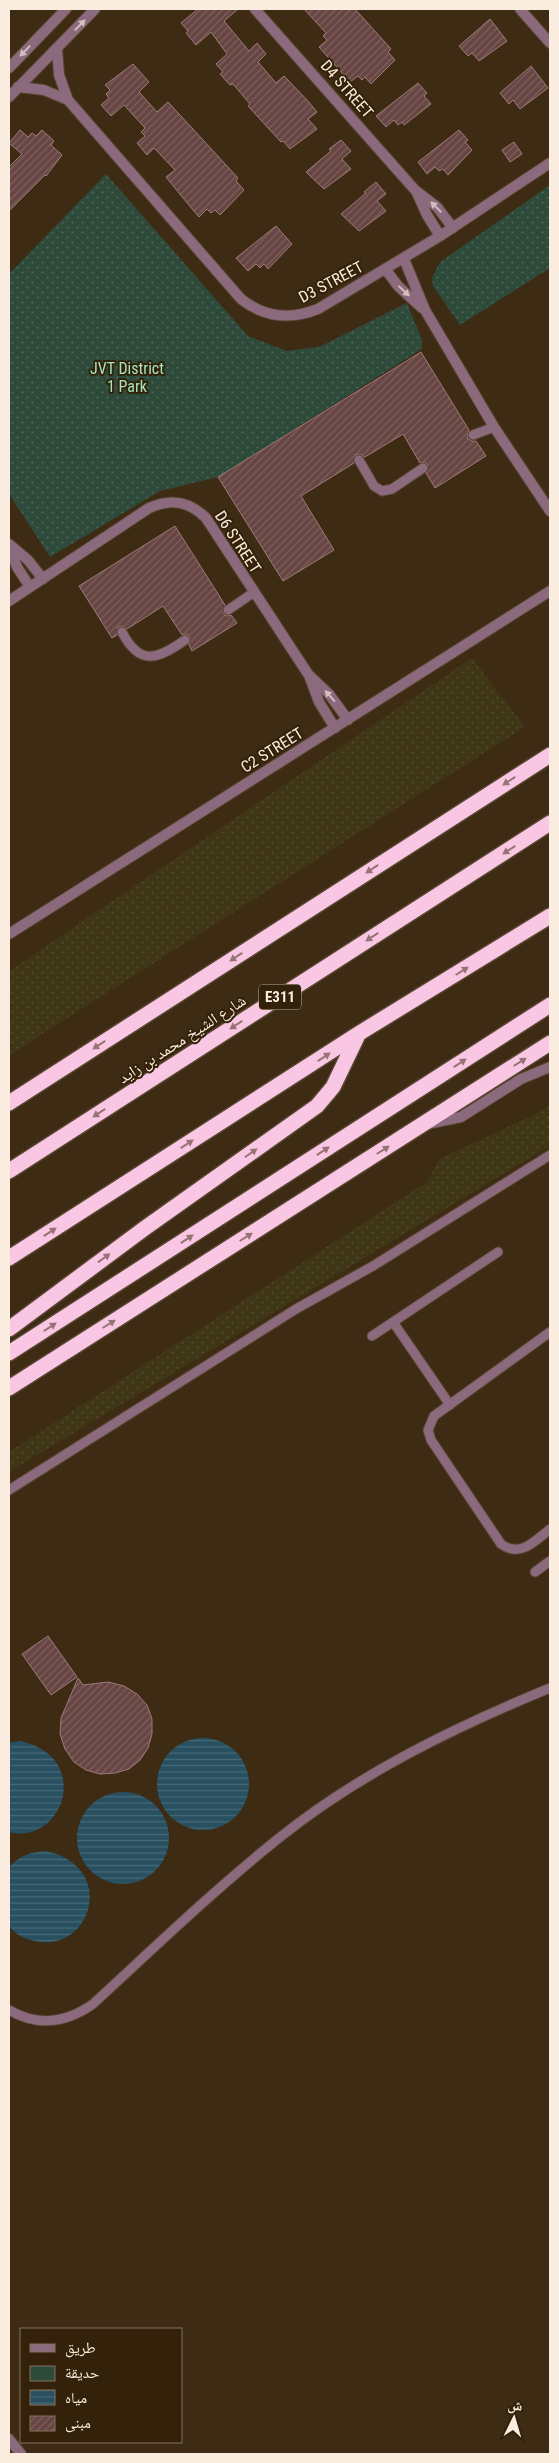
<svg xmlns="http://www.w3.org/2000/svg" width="559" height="2463" viewBox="0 0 559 2463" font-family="'Roboto Condensed','Noto Naskh Arabic',sans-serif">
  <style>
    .green { fill: url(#green-dots) }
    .sand { fill: url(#sand-dots) }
    .water { fill: url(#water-rules) }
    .building { fill: url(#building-hatch); stroke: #9f7b78 }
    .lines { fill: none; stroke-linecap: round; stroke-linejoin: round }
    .service-casing { stroke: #584630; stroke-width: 11 }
    .minor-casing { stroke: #584630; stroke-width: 12 }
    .tertiary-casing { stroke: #584630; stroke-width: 12 }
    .motorway-casing { stroke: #584630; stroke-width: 18 }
    .service { stroke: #8b6a7e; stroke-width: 9 }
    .minor { stroke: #8b6a7e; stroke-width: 10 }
    .tertiary { stroke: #8b6a7e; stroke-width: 10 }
    .motorway { stroke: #f9c7e4; stroke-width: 15 }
    .oneway { fill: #d3bfbd }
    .oneway2 { fill: #967476 }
    .labels { text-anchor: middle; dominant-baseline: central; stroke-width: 4; stroke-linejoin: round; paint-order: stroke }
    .shield { fill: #342109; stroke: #bfb09f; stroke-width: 1 }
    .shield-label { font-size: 15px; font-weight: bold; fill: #faeddf }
    .street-label { font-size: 16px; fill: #faeddf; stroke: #342109 }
    .park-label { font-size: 16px; fill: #a3e4bf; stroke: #342109 }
  </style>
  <defs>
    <pattern id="green-dots" width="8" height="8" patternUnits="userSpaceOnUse" patternTransform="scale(1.25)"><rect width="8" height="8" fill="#2d4a3a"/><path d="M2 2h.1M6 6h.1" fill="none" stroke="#4c6456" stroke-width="1.8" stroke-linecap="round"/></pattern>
    <pattern id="sand-dots" width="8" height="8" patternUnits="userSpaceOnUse" patternTransform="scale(1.25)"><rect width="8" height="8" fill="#3f3616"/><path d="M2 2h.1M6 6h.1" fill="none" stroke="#524a2c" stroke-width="1.8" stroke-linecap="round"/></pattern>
    <pattern id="water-rules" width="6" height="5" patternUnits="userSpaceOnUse" patternTransform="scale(1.25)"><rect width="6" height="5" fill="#285061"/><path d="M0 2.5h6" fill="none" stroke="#486a77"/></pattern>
    <pattern id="building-hatch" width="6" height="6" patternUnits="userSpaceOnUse" patternTransform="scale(1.25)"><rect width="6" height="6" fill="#664543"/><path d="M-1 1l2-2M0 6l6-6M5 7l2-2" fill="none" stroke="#7d605e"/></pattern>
  </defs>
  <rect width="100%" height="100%" fill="#3e2b14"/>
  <path class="green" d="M 106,174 L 248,336 L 286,351 L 319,347 L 407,303 L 422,340 L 422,349 L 218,477 L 160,491 L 50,557 L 9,494 L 9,274 Z
    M 550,185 L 550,268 L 460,325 L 433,286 L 432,278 L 440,262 Z"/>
  <path class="sand" d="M 472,658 L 525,727 L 9,1055 L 9,971 Z
    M 550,1106 L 550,1146 L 9,1472 L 9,1452 L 427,1182 L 439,1159 L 534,1115 Z"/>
  <path class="water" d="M157 1784a46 46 0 1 1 92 0a46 46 0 1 1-92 0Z
    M 20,1741 C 94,1757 63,1846 9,1832 L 9,1743 Z
    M77 1838a46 46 0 1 1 92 0a46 46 0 1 1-92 0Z
    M 46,1851 C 120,1867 90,1958 31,1940 C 22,1938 14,1933 9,1926 L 9,1867 C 20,1856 30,1852 46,1851 Z"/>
  <path class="building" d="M 198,9 L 238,9 L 224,21 L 249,51 L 257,43 L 266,54 L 258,62 L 276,83 L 284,76 L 307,100 L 317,112 L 308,119 L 317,129 L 290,149 L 283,141 L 281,142 L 248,106 L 250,104 L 233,84 L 230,85 L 220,74 L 223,72 L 216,64 L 227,54 L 211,32 L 196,45 L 186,33 L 188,31 L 181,23 Z
    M 304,9 L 355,9 L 391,49 L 388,52 L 395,60 L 371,84 L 365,77 L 362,80 L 358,76 L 350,82 L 319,47 L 327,40 L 323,36 L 326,33 Z
    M 490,19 L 507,41 L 479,61 L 472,53 L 468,56 L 459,46 Z
    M 133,64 L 149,82 L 139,92 L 157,112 L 168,102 L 238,178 L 236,181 L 244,190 L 220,215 L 215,210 L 211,213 L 207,209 L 199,217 L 188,204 L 166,177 L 175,170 L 154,148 L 147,155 L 137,143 L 145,136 L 141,132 L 145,128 L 124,105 L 111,116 L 101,105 L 109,98 L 106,94 L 110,90 L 105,85 Z
    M 531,66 L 548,88 L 520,109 L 513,100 L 509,104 L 500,93 Z
    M 418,83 L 427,93 L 424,96 L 431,104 L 404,125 L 402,122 L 398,125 L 394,120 L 386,127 L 376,116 Z
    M 20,130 L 28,137 L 32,133 L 36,136 L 42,130 L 54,141 L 51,145 L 62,155 L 46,176 L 45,175 L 9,211 L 9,167 L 22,154 L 9,143 Z
    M 459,130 L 468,140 L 465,142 L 472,150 L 448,175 L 443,169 L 439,171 L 435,167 L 427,174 L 418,162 Z
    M 341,140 L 351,151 L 342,159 L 351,169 L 324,189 L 306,172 L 331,151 L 329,149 Z
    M 514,142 L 522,154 L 510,162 L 502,150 Z
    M 376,182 L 386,194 L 377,201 L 386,211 L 359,231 L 341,214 L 366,193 L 364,192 Z
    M 276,226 L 292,244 L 268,269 L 264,264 L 260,268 L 256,264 L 248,271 L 236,258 Z
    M 421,352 L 469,430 L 467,438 L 472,441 L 476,441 L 486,456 L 435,488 L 426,473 L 428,465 L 425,462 L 420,463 L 403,434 L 365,457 L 359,454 L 355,455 L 354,463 L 301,496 L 334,550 L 283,581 L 218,477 Z
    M 175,526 L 225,605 L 223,613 L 226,616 L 231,615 L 237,623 L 192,651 L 189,645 L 190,637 L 187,634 L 182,635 L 163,606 L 127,629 L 122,626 L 118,627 L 117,635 L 112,638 L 79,586 Z
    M 48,1636 L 77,1677 L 51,1695 L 22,1654 Z
    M 78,1678 L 83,1685 L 108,1682 L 124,1686 L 137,1694 L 147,1705 L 152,1719 L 152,1734 L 148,1748 L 140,1760 L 129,1769 L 115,1773 L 100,1774 L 86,1770 L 74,1762 L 65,1749 L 60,1734 L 61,1718 Z"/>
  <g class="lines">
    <defs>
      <path id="service" d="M 473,435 L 494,427
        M 359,460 L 374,486 L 382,491 L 392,489 L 423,468
        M 228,610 L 253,593
        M 122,632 C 140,667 158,659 185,640
        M 393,1322 L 450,1405
        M 550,1332 L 434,1416 L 428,1430 L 431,1440 L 501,1544 C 520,1558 535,1541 550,1529
        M 372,1336 L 498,1252
        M 9,1490 L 296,1309 L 373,1266 L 550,1155
        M 535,1572 L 550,1561
        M 9,2010 C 38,2027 66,2023 93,2004 C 154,1948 214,1890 279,1838 C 360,1773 455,1727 550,1688"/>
      <path id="minor" d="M 255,9 L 415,190 L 437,207 L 453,228
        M 520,9 L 550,43
        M 57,48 L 59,75 L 68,100 L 241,299 C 265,318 290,320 318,309 L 440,236 L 550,163
        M 18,87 L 44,90 L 68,100
        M 416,191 L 427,215 L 440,236
        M 404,259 L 425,310 L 494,427 L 550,511
        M 386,270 L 398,286 L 422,308
        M 9,544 L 28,560 L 43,579
        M 9,545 L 17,567 L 30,587
        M 9,601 L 149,508 C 171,498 189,501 206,518 L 308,674 L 329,694 L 348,720
        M 310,678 L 319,702 L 335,728
        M 9,934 L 550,591"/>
      <path id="tertiary" d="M 9,68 L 66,9
        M 9,97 L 95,9
        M 427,1124 L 461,1117 L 521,1079 L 550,1067
        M 9,2439 L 21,2454"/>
      <path id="motorway" d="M 9,1103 L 550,755
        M 9,1171 L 550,823
        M 9,1258 L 358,1034 L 550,916
        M 9,1329 L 145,1228 L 317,1106 L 333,1087 L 358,1035
        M 9,1353 L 550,1005
        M 9,1388 L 550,1043"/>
    </defs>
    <use href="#service" class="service-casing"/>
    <use href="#minor" class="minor-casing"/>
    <use href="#tertiary" class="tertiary-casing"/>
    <use href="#motorway" class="motorway-casing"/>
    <use href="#service" class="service"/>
    <use href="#minor" class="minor"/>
    <use href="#tertiary" class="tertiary"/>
    <use href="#motorway" class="motorway"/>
  </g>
  <defs><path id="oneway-solid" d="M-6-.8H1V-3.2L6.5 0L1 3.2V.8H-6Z" transform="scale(1.25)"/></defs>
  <g class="oneway">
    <use href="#oneway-solid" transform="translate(80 25) rotate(-46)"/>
    <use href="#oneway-solid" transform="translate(25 51) rotate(134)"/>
    <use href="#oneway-solid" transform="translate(436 207) rotate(-135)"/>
    <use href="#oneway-solid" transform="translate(404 291) rotate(43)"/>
    <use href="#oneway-solid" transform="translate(330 696) rotate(-132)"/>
  </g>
  <g class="oneway2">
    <use href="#oneway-solid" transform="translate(509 781) rotate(147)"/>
    <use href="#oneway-solid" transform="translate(509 850) rotate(147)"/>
    <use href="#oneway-solid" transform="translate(372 869) rotate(147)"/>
    <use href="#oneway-solid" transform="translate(372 937) rotate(147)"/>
    <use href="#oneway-solid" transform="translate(236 957) rotate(147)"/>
    <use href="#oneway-solid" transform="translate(462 971) rotate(-32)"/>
    <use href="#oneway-solid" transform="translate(236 1025) rotate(147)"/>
    <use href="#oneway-solid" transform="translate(99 1045) rotate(147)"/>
    <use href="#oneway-solid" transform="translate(324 1057) rotate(-33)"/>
    <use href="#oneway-solid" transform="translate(520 1062) rotate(-32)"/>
    <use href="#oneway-solid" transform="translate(460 1063) rotate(-33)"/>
    <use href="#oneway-solid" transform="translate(99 1113) rotate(147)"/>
    <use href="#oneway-solid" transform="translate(187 1144) rotate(-33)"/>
    <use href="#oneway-solid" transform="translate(383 1150) rotate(-32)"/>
    <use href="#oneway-solid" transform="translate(323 1151) rotate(-33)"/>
    <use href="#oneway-solid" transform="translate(251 1153) rotate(-35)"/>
    <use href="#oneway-solid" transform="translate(50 1232) rotate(-33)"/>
    <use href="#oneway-solid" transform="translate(246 1237) rotate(-32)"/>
    <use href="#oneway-solid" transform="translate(187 1239) rotate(-33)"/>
    <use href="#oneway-solid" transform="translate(104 1258) rotate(-36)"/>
    <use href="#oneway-solid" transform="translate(109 1324) rotate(-32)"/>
    <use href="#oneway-solid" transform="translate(50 1327) rotate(-33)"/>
  </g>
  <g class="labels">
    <rect class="shield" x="259" y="984.5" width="42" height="25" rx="4"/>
    <g class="shield-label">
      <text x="280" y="997">E311</text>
    </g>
    <g class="street-label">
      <text transform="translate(347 89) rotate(49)">D4 STREET</text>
      <text transform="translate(331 282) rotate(-28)">D3 STREET</text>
      <text transform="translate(238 542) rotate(57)">D6 STREET</text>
      <text transform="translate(272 750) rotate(-32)">C2 STREET</text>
      <text transform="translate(182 1039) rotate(-33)">شارع الشيخ محمد بن زايد</text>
    </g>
    <g class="park-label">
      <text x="127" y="368">JVT District<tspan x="127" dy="18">1 Park</tspan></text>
    </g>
  </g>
  <rect width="559" height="2463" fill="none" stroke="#faeddf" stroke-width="20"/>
  <rect x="20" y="2328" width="162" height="115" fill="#342109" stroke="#83735f"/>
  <rect x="30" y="2344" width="25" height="8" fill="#8b6a7e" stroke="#83735f"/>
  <text x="65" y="2353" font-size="15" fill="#faeddf">طريق</text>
  <rect x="30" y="2366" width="25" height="15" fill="#2d4a3a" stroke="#83735f"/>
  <text x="65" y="2378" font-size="15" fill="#faeddf">حديقة</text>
  <rect x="30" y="2390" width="25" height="15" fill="url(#water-rules)" stroke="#83735f"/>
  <text x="65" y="2403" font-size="15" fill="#faeddf">مياه</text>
  <rect x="30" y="2416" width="25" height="15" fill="url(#building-hatch)" stroke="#83735f"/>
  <text x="65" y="2428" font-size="15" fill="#faeddf">مبنى</text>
  <g transform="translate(514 2418) rotate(5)" stroke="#342109" stroke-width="4" paint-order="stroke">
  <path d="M0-4L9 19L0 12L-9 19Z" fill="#faeddf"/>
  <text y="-8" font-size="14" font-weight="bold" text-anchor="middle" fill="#faeddf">ش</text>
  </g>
</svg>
